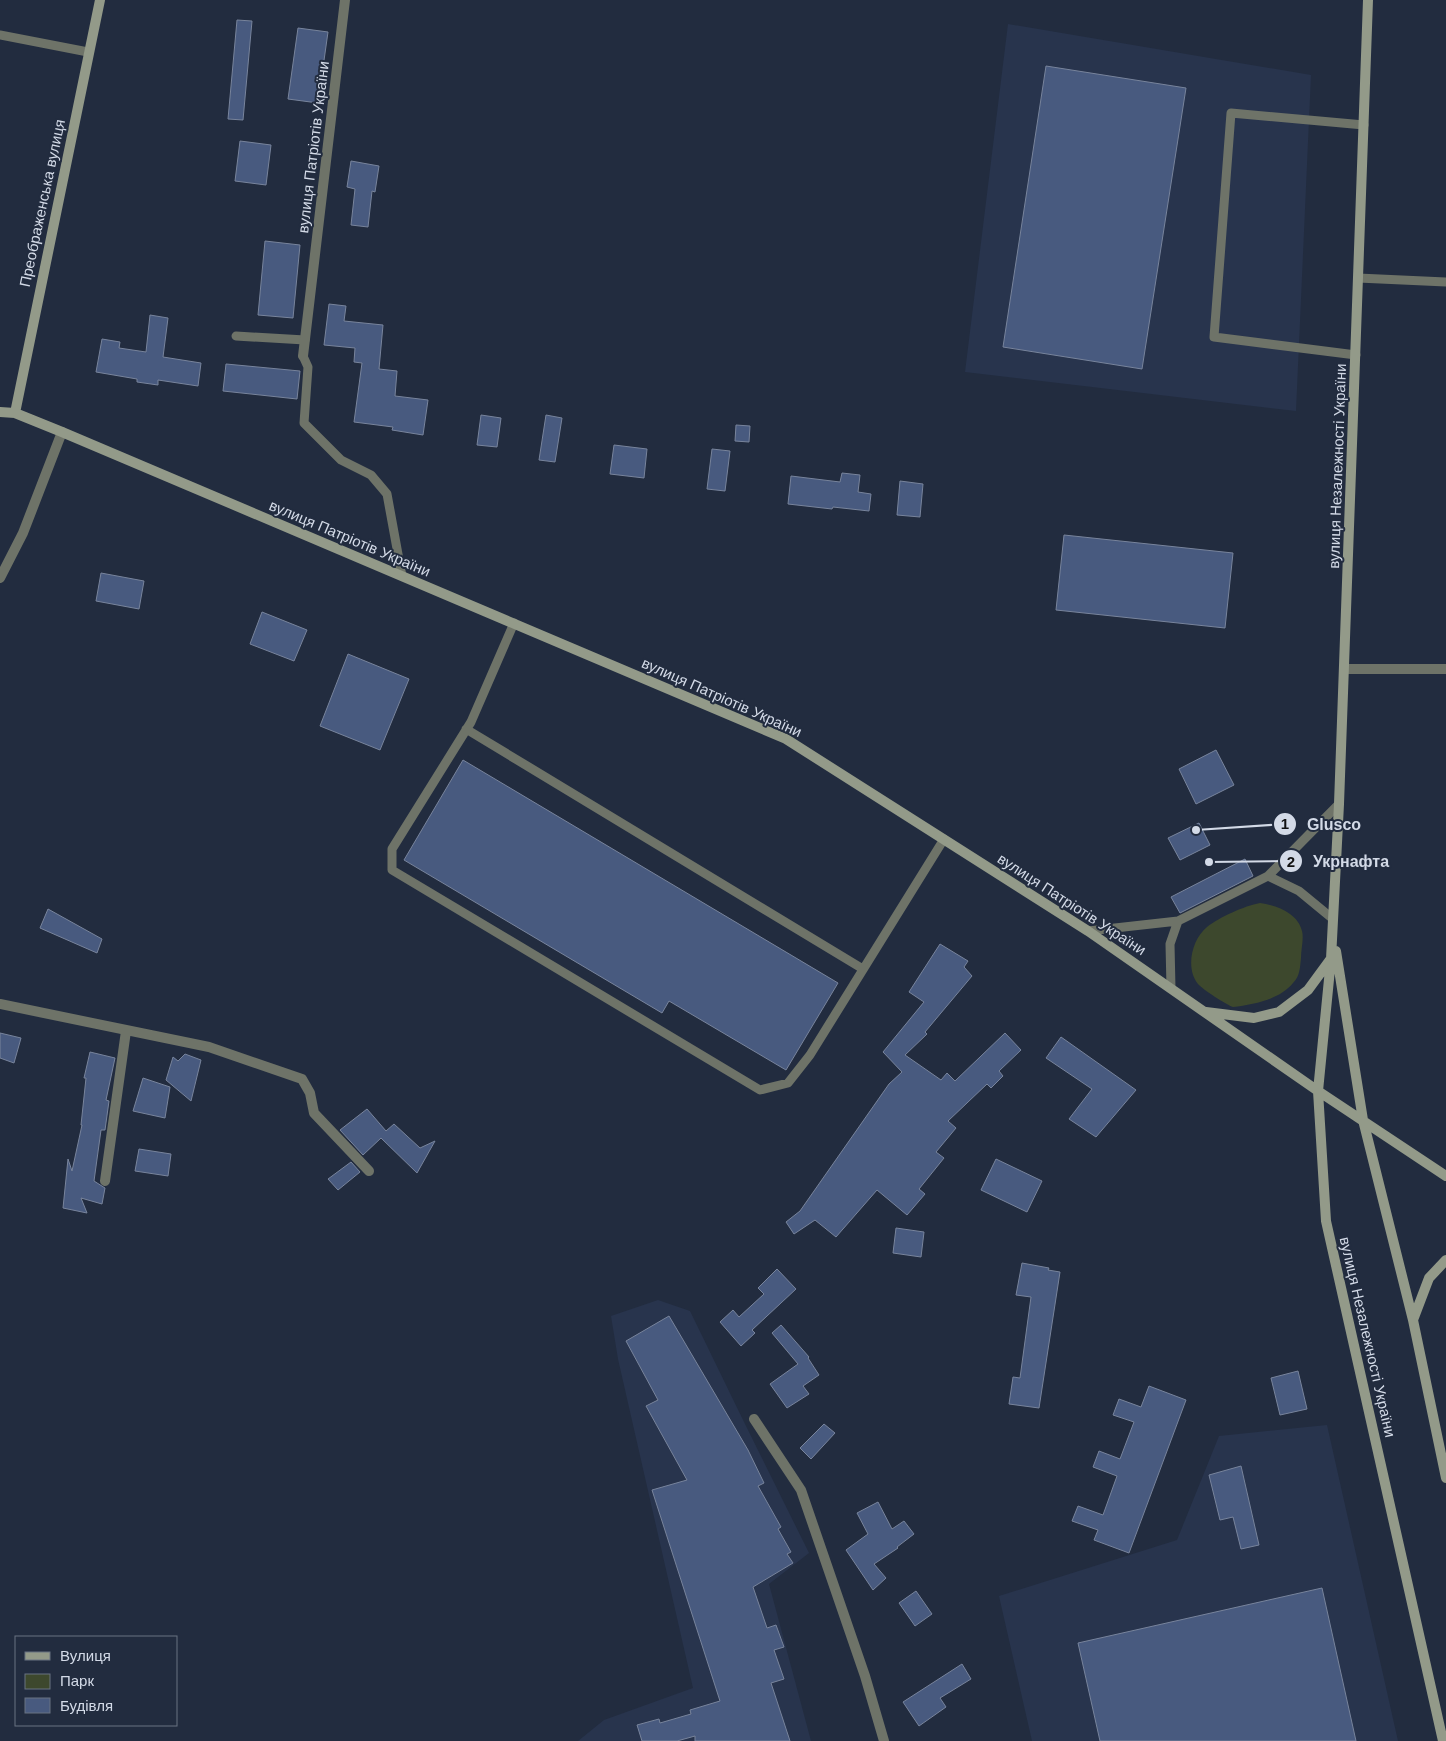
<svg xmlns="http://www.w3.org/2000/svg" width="1446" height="1741" viewBox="0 0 1446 1741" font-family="Arial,sans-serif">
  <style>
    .built { fill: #28344d }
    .green { fill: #3d482d }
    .building { fill: #485a7f; stroke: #78849c }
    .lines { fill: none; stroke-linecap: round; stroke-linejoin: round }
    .lane { stroke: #6e7368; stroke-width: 9 }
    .street { stroke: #6e7368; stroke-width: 10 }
    .secondary { stroke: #939a89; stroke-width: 10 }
    .labels { text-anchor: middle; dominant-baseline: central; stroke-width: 4; stroke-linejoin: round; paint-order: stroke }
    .street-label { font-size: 15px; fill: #d3dae7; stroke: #222c3f }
    .leader { fill: none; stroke: #d3dae7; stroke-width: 2 }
    .callout-dot { fill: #d3dae7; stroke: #222c3f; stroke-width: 2 }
    .mark-label { font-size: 15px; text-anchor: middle; font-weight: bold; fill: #111 }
    .callout-label { font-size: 16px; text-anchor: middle; font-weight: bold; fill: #d3dae7; stroke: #222c3f; stroke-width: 4; stroke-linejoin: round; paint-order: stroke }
  </style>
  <rect width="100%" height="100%" fill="#222c3f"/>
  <path class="built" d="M 1008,24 L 1311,75 L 1296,411 L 965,372 Z
    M 658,1300 L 690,1311 L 744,1422 L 809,1553 L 769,1584 L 811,1741 L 578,1741 L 604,1720 L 693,1688 L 618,1359 L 611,1316 Z
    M 1327,1425 L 1398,1741 L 1032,1741 L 999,1596 L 1177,1540 L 1219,1436 Z"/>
  <path class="green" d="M 1260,903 C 1276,905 1298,913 1302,931 C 1304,939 1301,949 1301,958 C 1300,967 1300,976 1293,983 C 1279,1000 1254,1004 1233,1007 C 1227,1005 1202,989 1198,984 C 1185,968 1192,939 1207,927 C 1220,917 1244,906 1260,903 Z"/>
  <path class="building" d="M 237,20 L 252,21 L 243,120 L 228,119 Z
    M 298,28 L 328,32 L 318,103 L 288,99 Z
    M 1046,66 L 1186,88 L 1142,369 L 1003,347 Z
    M 240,141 L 271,145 L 266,185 L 235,181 Z
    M 351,161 L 379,166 L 375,192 L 372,191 L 368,227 L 351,225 L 355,189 L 347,187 Z
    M 265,241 L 300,245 L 293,318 L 258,315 Z
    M 329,304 L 346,306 L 344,321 L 383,325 L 379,369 L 397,371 L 395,396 L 428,400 L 423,435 L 392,430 L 393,427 L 354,422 L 362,363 L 354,362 L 355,348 L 324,345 Z
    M 150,315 L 168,318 L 163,357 L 201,363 L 198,386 L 158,380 L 158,385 L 137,382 L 137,379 L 96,372 L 102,339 L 120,342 L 119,348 L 146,352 Z
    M 226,364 L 300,371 L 297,399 L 223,391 Z
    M 481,415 L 501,418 L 497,447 L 477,445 Z
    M 546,415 L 562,418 L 555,462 L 539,460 Z
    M 736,425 L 750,426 L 749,442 L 735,441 Z
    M 614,445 L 647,449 L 644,478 L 610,474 Z
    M 712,449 L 730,451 L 725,491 L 707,489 Z
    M 842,473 L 860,475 L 858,492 L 871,494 L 869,511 L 833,507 L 832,509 L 788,504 L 791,476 L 840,482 Z
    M 900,481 L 923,484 L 920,517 L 897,515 Z
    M 1064,535 L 1233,553 L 1225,628 L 1056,610 Z
    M 101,573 L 144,581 L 139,609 L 96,601 Z
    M 262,612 L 307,630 L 294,661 L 250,644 Z
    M 348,654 L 409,679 L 380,750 L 320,726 Z
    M 1216,750 L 1234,785 L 1196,804 L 1179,769 Z
    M 463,760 L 838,983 L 786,1070 L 669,1001 L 662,1013 L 404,860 Z
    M 1199,823 L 1210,845 L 1180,860 L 1168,838 Z
    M 1245,859 L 1253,876 L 1180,913 L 1171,897 Z
    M 48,909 L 102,939 L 97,953 L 40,928 Z
    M 940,944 L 968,961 L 964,967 L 972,976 L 925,1032 L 927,1034 L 905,1055 L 941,1080 L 947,1073 L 955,1081 L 1005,1033 L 1021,1050 L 999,1071 L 1003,1076 L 991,1088 L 987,1084 L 948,1121 L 956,1128 L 936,1152 L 944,1158 L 919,1189 L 925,1194 L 907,1215 L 877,1190 L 836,1237 L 815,1220 L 794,1234 L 786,1222 L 800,1211 L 889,1084 L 902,1072 L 883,1052 L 924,1002 L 909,992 Z
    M 0,1033 L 21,1038 L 14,1063 L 0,1058 Z
    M 1061,1037 L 1136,1090 L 1096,1137 L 1069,1119 L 1092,1089 L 1046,1058 Z
    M 90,1052 L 115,1058 L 106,1100 L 109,1101 L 105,1130 L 101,1130 L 94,1181 L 105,1188 L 102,1204 L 81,1198 L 87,1213 L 63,1208 L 68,1159 L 72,1171 L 82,1125 L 81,1125 L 86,1078 L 84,1078 Z
    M 185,1054 L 201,1060 L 191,1101 L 166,1080 L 173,1057 L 178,1061 Z
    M 143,1078 L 170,1087 L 165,1118 L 133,1111 Z
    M 367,1109 L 386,1131 L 394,1124 L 420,1148 L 435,1141 L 417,1173 L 381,1138 L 363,1155 L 340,1130 Z
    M 139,1149 L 171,1154 L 168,1176 L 135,1171 Z
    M 996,1159 L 1042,1181 L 1027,1212 L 981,1190 Z
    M 351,1162 L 360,1172 L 338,1190 L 328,1179 Z
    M 896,1228 L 924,1232 L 921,1257 L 893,1253 Z
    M 1022,1263 L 1049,1268 L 1048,1270 L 1060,1272 L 1039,1408 L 1009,1404 L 1013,1377 L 1020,1378 L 1031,1297 L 1016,1295 Z
    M 777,1269 L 796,1289 L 752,1330 L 755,1333 L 741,1346 L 720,1322 L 733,1310 L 739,1317 L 764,1294 L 758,1288 Z
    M 669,1316 L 748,1450 L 764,1483 L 758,1486 L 781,1527 L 778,1529 L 791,1552 L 787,1554 L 793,1563 L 753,1587 L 767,1628 L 776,1625 L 784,1647 L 774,1650 L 784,1679 L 771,1683 L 790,1741 L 695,1741 L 695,1736 L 677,1741 L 642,1741 L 637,1725 L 659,1719 L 660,1723 L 691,1714 L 690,1710 L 720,1701 L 652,1490 L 687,1480 L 646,1406 L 658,1400 L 626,1341 Z
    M 781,1325 L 809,1357 L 808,1358 L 819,1375 L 803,1386 L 809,1394 L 787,1408 L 770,1384 L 798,1364 L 772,1333 Z
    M 1298,1371 L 1307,1409 L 1280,1415 L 1271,1378 Z
    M 1149,1386 L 1186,1400 L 1129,1553 L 1094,1540 L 1098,1530 L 1072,1521 L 1078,1506 L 1103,1515 L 1117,1476 L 1093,1467 L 1099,1451 L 1120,1459 L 1134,1422 L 1113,1415 L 1119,1399 L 1141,1407 Z
    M 824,1424 L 835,1433 L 811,1459 L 800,1448 Z
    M 1241,1466 L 1259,1545 L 1241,1549 L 1233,1517 L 1220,1520 L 1209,1475 Z
    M 878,1502 L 892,1529 L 904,1521 L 914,1534 L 897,1547 L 898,1548 L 874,1564 L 886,1578 L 873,1590 L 846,1550 L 868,1534 L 857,1513 Z
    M 1322,1588 L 1356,1741 L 1100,1741 L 1078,1643 Z
    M 916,1591 L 932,1614 L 915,1626 L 899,1603 Z
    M 962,1664 L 971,1679 L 940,1698 L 946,1707 L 919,1726 L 903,1702 Z"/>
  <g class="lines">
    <path class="lane" d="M 0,35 L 88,52
      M 1358,278 L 1446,282
      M 236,336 L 305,340
      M 1356,355 L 1214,337 L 1231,113 L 1364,125
      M 303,356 L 308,367 L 304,423 L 341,460 L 371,475 L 387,494 L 402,576
      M 514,623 L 471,722 L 392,849 L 392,870 L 760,1090 L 788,1083 L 810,1055 L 944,839
      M 466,729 L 863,969
      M 1268,876 L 1299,891 L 1333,919
      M 1088,931 L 1178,921 L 1268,876 L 1339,804
      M 1171,988 L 1170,944 L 1178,921"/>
    <path class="street" d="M 303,356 L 345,0
      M 0,578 L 23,533 L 62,432
      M 1344,669 L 1446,669
      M 0,1004 L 209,1047 L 302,1079 L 310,1093 L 314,1113 L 369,1171
      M 105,1181 L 126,1031
      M 754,1419 L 801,1490 L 865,1676 L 884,1741"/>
    <path class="secondary" d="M 1368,0 L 1339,804 L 1331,959 L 1318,1091 L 1326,1221 L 1443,1741
      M 0,412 L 15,413 L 62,432 L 786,739 L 1088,931 L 1318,1091 L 1446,1176
      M 15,413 L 100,0
      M 1336,951 L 1363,1120 L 1413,1320 L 1446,1478
      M 1206,1012 L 1254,1018 L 1279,1012 L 1308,990 L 1330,960
      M 1413,1320 L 1429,1278 L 1446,1260"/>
  </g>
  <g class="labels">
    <g class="street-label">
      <text transform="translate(313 147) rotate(-83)">вулиця Патріотів України</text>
      <text transform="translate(42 203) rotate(-78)">Преображенська вулиця</text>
      <text transform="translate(1337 466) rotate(-88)">вулиця Незалежності України</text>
      <text transform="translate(350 538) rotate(23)">вулиця Патріотів України</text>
      <text transform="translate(722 697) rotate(24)">вулиця Патріотів України</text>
      <text transform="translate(1072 904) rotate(33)">вулиця Патріотів України</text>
      <text transform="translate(1368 1337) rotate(77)">вулиця Незалежності України</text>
    </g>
  </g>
  <path class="leader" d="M1196 830L1285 824M1209 862L1291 861"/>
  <g class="callout-dot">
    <circle cx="1196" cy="830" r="5"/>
    <circle cx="1209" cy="862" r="5"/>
    <circle cx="1285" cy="824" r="12"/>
    <circle cx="1291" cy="861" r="12"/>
  </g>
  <g class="mark-label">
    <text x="1285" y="829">1</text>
    <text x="1291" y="867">2</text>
  </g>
  <g class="callout-label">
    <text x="1334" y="830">Glusco</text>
    <text x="1351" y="867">Укрнафта</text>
  </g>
  <rect x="15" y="1636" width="162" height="90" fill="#222c3f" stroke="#697282"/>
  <rect x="25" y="1652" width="25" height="8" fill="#939a89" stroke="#697282"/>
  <text x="60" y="1661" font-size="15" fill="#d3dae7">Вулиця</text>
  <rect x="25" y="1674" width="25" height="15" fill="#3d482d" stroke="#697282"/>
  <text x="60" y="1686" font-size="15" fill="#d3dae7">Парк</text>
  <rect x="25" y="1698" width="25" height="15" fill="#485a7f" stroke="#697282"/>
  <text x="60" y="1711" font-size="15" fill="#d3dae7">Будівля</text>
</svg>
